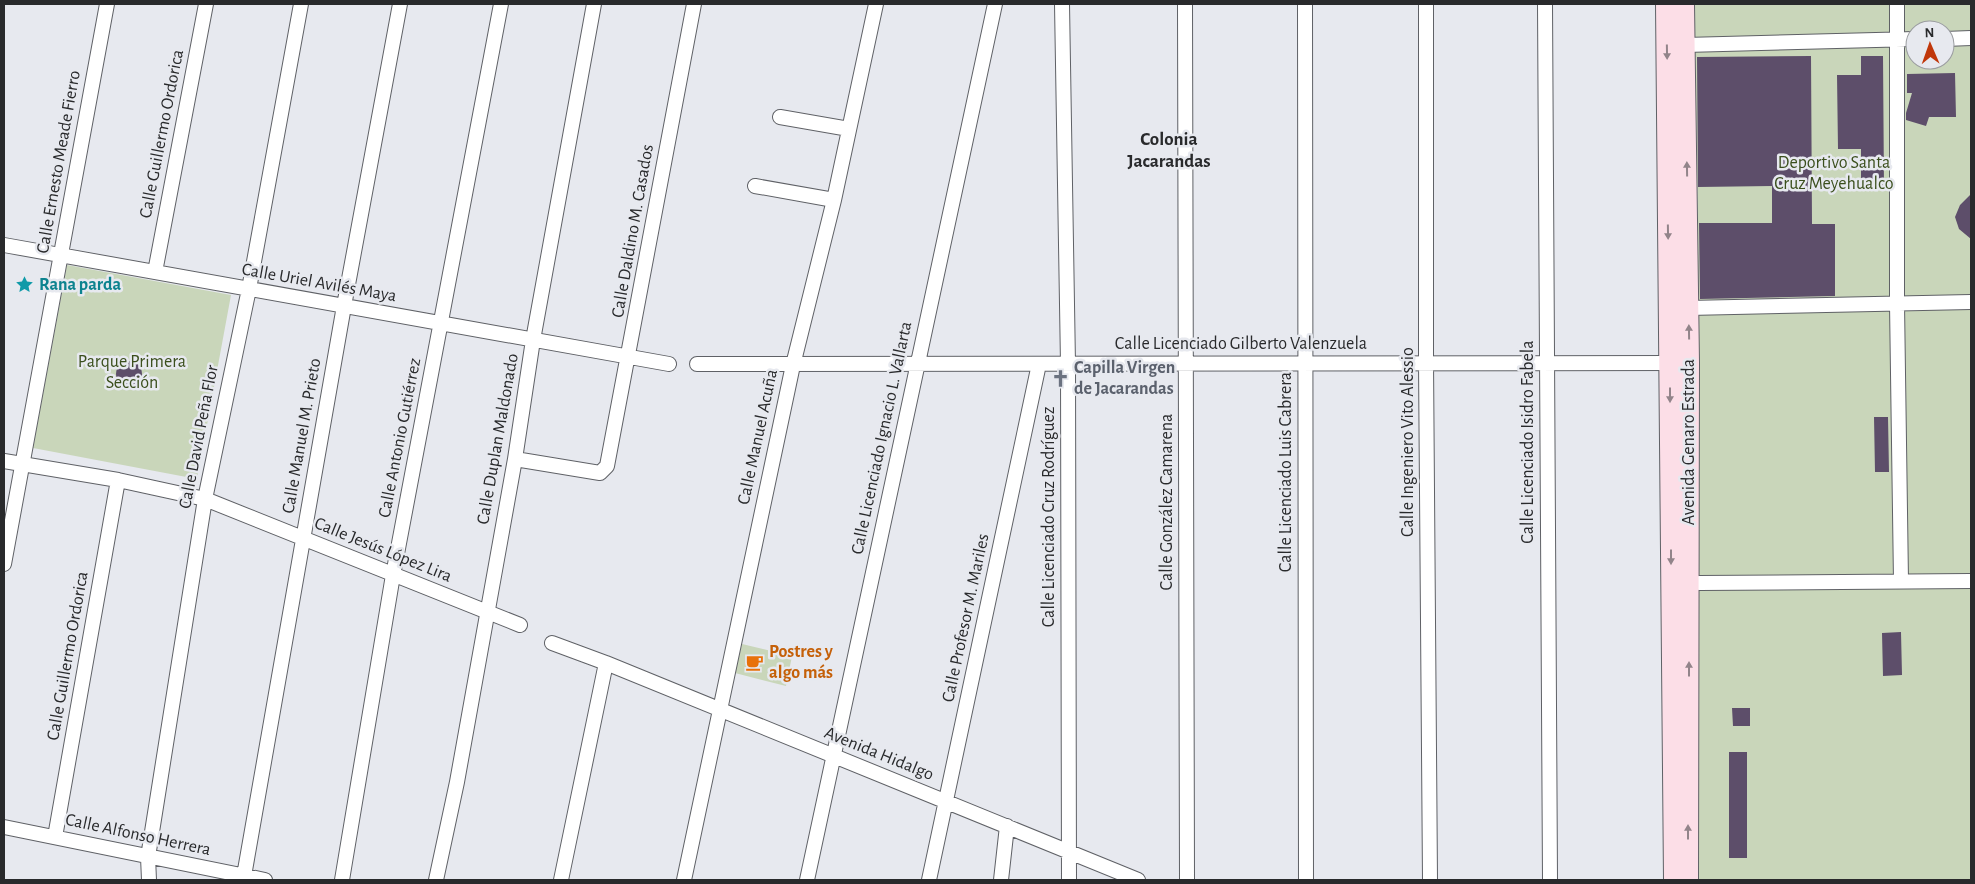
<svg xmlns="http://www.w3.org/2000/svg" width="1975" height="884" viewBox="0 0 1975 884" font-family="'Alegreya Sans',sans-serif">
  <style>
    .green { fill: #c9d6ba; fill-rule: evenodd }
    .building { fill: #5d4e6a }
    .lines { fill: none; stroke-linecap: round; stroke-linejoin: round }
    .street-casing { stroke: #5f6166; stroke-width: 16 }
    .secondary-casing { stroke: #5f6166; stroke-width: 22 }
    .street { stroke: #fff; stroke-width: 14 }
    .secondary { stroke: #fcdee7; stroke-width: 20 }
    .oneway { fill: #92848a }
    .labels { text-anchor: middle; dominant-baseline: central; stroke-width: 5; stroke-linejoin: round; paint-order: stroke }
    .street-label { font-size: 18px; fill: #292a2c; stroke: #e7e9ef }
    .park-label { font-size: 18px; fill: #3b4f1d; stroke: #e7e9ef }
    .culture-label { font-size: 18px; font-weight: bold; fill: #0d838f; stroke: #e7e9ef; text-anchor: start }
    .worship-label { font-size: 18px; font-weight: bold; fill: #5b616d; stroke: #e7e9ef; text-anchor: start }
    .food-label { font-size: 18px; font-weight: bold; fill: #c56008; stroke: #e7e9ef; text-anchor: start }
    .neighbourhood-label { font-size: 19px; font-weight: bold; fill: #292a2c; stroke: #e7e9ef }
  </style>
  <rect width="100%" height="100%" fill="#e7e9ef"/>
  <path class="green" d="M 1694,4 L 1971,4 L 1971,880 L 1699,880 L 1698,223 ZM 1915,30 L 1945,30 L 1945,60 L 1915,60 Z
    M 67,265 L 231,295 L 197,479 L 33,448 Z
    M 742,644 L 792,656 L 786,686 L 735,673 Z"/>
  <path class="building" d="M 1811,56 L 1812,224 L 1835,224 L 1835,296 L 1700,299 L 1699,223 L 1772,223 L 1772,186 L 1698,187 L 1697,57 Z
    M 1861,56 L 1883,56 L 1884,189 L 1861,189 L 1861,149 L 1838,149 L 1837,75 L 1861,75 Z
    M 1955,73 L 1956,117 L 1929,117 L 1926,126 L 1906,120 L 1906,113 L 1912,93 L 1907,93 L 1907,74 Z
    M 1971,194 L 1971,239 L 1959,229 L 1955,217 L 1960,205 Z
    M116 374a13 13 0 1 1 26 0a13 13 0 1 1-26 0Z
    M 1874,417 L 1888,417 L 1889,472 L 1875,472 Z
    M 1901,632 L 1902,675 L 1883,676 L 1882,633 Z
    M 1732,708 L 1750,708 L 1750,726 L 1733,726 Z
    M 1729,752 L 1747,752 L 1747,858 L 1729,858 Z"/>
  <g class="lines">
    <defs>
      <path id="street" d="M 1062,4 L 1068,364 L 1069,880
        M 1185,4 L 1187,880
        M 1305,4 L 1306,880
        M 1426,4 L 1426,362 L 1430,880
        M 1545,4 L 1550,880
        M 1897,4 L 1897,304 L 1901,581
        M 1945,39 L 1971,38
        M 1685,45 L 1915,39
        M 780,117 L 849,129
        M 755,186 L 834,200
        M 4,245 L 669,364
        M 155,272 L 206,4
        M 1688,308 L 1971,302
        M 697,364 L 1678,363
        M 515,459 L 600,473 L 607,466 L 694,4
        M 4,461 L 118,480 L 205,499 L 520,625
        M 4,564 L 107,4
        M 1699,583 L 1971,581
        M 552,643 L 606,663 L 1138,880
        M 4,827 L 265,880
        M 55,837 L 118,480
        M 244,876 L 344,306 L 400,4
        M 149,880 L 148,857 L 205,499 L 249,289 L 301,4
        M 342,880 L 393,575 L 501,4
        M 436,880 L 457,782 L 515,459 L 533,340 L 594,4
        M 561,880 L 606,663
        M 684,880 L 793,365 L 834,200 L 876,4
        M 807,880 L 995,4
        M 929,880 L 1039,364
        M 1001,880 L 1007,826"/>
      <path id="secondary" d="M 1666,4 L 1674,880
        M 1684,4 L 1689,363 L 1688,880"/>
    </defs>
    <use href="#street" class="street-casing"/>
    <use href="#secondary" class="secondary-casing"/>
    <use href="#street" class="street"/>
    <use href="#secondary" class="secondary"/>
  </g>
  <defs><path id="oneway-solid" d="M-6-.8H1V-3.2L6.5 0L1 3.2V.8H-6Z" transform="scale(1.25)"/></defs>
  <g class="oneway">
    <use href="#oneway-solid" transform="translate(1667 52) rotate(89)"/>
    <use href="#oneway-solid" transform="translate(1687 169) rotate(-91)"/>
    <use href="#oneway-solid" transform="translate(1668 232) rotate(89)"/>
    <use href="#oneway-solid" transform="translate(1689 332) rotate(-91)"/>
    <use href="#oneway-solid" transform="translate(1670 395) rotate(90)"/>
    <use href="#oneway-solid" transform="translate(1671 557) rotate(90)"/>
    <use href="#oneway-solid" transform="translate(1689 669) rotate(-90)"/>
    <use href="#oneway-solid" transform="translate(1688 832) rotate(-90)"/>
  </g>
  <defs>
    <symbol id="sight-bare" viewBox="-9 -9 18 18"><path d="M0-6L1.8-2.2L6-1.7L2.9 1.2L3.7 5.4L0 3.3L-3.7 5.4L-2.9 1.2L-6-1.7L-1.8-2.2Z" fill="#0f9aa8" stroke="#e7e9ef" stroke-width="2.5" paint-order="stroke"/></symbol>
    <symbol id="church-bare" viewBox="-9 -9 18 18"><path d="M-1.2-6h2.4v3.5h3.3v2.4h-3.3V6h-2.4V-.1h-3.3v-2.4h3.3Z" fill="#6b7280" stroke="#e7e9ef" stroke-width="2.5" paint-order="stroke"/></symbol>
    <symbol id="cafe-bare" viewBox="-9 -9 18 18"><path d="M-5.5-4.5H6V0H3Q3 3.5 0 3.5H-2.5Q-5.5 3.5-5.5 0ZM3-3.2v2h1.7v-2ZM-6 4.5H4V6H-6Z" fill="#e8710a" stroke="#e7e9ef" stroke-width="2.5" paint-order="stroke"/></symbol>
  </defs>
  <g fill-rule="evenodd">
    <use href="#sight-bare" x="12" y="272" width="25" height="25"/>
    <use href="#church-bare" x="1048" y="366" width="25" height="25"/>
    <use href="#cafe-bare" x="742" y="650" width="25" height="25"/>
  </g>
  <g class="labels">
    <g class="street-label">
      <text transform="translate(162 134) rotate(-79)">Calle Guillermo Ordorica</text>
      <text transform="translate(59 162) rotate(-80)">Calle Ernesto Meade Fierro</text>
      <text transform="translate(633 231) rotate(-80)">Calle Daldino M. Casados</text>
      <text transform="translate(319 283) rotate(10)">Calle Uriel Avilés Maya</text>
      <text x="1241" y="344">Calle Licenciado Gilberto Valenzuela</text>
      <text transform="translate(302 436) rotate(-80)">Calle Manuel M. Prieto</text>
      <text transform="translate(199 437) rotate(-79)">Calle David Peña Flor</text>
      <text transform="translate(758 437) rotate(-78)">Calle Manuel Acuña</text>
      <text transform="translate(400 438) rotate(-79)">Calle Antonio Gutiérrez</text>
      <text transform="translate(882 438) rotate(-78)">Calle Licenciado Ignacio L. Vallarta</text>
      <text transform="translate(498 439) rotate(-80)">Calle Duplan Maldonado</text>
      <text transform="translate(1408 442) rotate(-90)">Calle Ingeniero Vito Alessio</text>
      <text transform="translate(1528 442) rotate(-90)">Calle Licenciado Isidro Fabela</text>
      <text transform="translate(1689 442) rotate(-90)">Avenida Genaro Estrada</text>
      <text transform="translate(1286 472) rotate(-90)">Calle Licenciado Luis Cabrera</text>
      <text transform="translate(1167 502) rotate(-90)">Calle González Camarena</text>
      <text transform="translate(1049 517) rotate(-90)">Calle Licenciado Cruz Rodríguez</text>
      <text transform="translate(383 550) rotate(22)">Calle Jesús López Lira</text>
      <text transform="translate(966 618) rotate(-78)">Calle Profesor M. Mariles</text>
      <text transform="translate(68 656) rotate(-80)">Calle Guillermo Ordorica</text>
      <text transform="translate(879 754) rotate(22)">Avenida Hidalgo</text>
      <text transform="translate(138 835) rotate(12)">Calle Alfonso Herrera</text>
    </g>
    <g class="park-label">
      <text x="1834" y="163">Deportivo Santa<tspan x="1834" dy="21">Cruz Meyehualco</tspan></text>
      <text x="132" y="362">Parque Primera<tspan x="132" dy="21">Sección</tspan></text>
    </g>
    <g class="culture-label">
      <text x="39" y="285">Rana parda</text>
    </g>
    <g class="worship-label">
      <text x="1074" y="368">Capilla Virgen<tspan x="1074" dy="21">de Jacarandas</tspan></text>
    </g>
    <g class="food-label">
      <text x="769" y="652">Postres y<tspan x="769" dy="21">algo más</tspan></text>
    </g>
    <g class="neighbourhood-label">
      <text x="1169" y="139">Colonia<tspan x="1169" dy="22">Jacarandas</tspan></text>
    </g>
  </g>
  <rect width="1975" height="884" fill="none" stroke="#292a2c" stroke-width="10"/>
  <g transform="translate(1930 45) rotate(358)"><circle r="24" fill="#e7e9ef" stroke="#9b9da1"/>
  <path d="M0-4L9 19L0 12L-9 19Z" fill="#c0370a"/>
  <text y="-8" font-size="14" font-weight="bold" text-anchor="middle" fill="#292a2c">N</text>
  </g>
</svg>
